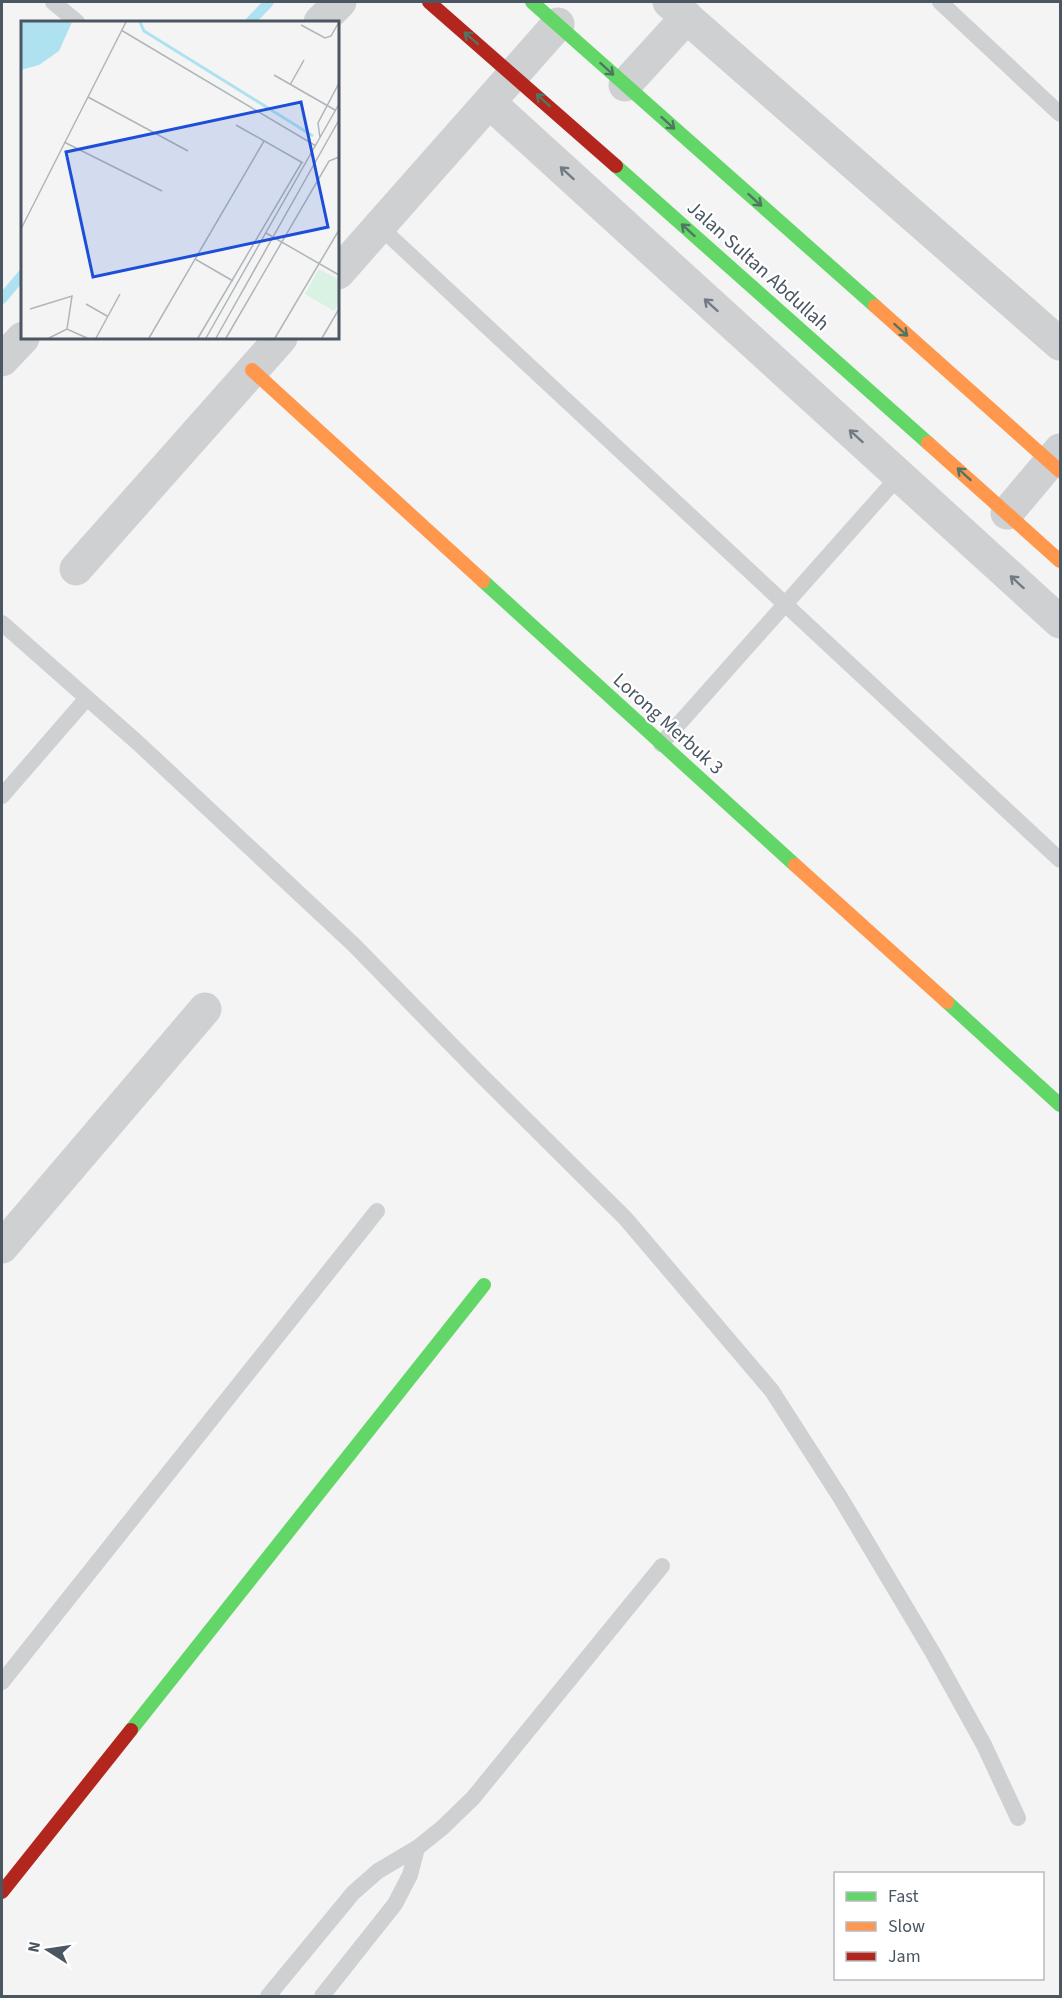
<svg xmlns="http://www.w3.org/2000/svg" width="1062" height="1998" viewBox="0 0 1062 1998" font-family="'Source Sans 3',sans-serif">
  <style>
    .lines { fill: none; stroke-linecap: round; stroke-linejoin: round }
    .stream { stroke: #aee2f0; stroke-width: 10 }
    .lane { stroke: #ced0d2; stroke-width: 16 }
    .street { stroke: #ced0d2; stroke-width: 33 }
    .fast { stroke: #63d668; stroke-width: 14 }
    .slow { stroke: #ff974d; stroke-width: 14 }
    .jam { stroke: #b3261e; stroke-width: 14 }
    .oneway { stroke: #507663 }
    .oneway2 { stroke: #727b83 }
    .labels { text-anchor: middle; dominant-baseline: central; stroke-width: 4.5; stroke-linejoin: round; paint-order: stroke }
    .street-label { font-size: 20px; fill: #4a5661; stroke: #fff }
    .inset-river { fill: none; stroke: #aee2f0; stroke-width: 3 }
    .inset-road { fill: none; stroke: #b0b5b9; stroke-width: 1.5 }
    .view { fill: #1d4ed8; fill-opacity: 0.15; stroke: #1d4ed8; stroke-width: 3 }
    .inset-edge { fill: none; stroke: #4a5661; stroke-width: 3 }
  </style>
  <rect width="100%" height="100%" fill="#f4f4f4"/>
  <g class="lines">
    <path class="stream" d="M 250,22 L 269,2
      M 2,299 L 22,275"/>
    <path class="lane" d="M 53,2 L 77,22
      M 940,2 L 1060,114
      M 379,226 L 1060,860
      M 2,623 L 138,743 L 354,945 L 479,1073 L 626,1219 L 772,1391 L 840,1497 L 933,1653 L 984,1745 L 1018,1818
      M 661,744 L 899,476
      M 2,796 L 87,698
      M 2,1682 L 377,1211
      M 268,1996 L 353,1893 L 378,1871 L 417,1848 L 442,1828 L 473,1798 L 662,1566
      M 322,1996 L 395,1904 L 410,1875 L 417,1848"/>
    <path class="street" d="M 669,2 L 1060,344
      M 320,22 L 340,2
      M 625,85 L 687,17
      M 489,102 L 1060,622
      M 338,273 L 558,24
      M 2,360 L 23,338
      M 1007,513 L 1060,450
      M 76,569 L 281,338
      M 2,1247 L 205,1009"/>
    <path class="fast" d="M 532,2 L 875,306
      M 616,166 L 928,443
      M 483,581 L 795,865
      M 947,1002 L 1060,1105
      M 131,1730 L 484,1285"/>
    <path class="slow" d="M 875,306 L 1060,471
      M 252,370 L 483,581
      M 928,443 L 1060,561
      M 795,865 L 947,1002"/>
    <path class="jam" d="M 429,2 L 616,166
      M 2,1892 L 131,1730"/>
  </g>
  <defs><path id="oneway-shaft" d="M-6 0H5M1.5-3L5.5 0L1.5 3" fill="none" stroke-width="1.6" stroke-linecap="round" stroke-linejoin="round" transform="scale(1.5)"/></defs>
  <g class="oneway">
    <use href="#oneway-shaft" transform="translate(471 38) rotate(-139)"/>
    <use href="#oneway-shaft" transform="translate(607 69) rotate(42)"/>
    <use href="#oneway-shaft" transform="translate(543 100) rotate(-138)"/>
    <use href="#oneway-shaft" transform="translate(668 123) rotate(42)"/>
    <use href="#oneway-shaft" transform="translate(755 200) rotate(42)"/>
    <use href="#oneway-shaft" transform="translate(688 230) rotate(-138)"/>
    <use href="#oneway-shaft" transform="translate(901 330) rotate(42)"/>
    <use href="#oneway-shaft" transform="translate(964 474) rotate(-138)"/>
  </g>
  <g class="oneway2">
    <use href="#oneway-shaft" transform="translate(567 173) rotate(-138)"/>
    <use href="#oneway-shaft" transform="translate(711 305) rotate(-138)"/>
    <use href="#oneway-shaft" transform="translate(856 436) rotate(-138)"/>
    <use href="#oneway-shaft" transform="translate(1017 582) rotate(-138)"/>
  </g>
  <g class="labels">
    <g class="street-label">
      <text transform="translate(758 266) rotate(42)">Jalan Sultan Abdullah</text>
      <text transform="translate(668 724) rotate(42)">Lorong Merbuk 3</text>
    </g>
  </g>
  <g transform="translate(21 21)">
    <rect width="318" height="318" fill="#f4f4f4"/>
    <path d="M 298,248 L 318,259 L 318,281 L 313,290 L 284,273 Z" fill="#d9f2e3"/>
    <path d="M 0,1 L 51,1 L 38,30 L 18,44 L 0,49 Z" fill="#aee2f0"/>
    <path class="inset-river" d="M 119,1 L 123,10 L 292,115"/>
    <path class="inset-road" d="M 280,4 L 304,17 L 310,15 L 318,1M 100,9 L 295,125M 253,54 L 314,89M 269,64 L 283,39M 67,76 L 167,130M 215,104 L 282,142M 299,117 L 297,102 L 318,62M 43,121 L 141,170M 0,208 L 105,1M 245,212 L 318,254M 174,238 L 212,260M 65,283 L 86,295M 9,288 L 51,275 L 46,308M 28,317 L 46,308 L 66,317M 75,317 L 99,273M 128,317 L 243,120M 177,317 L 281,141M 185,317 L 318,83M 195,317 L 318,99M 205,317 L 308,140 L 318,136M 254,317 L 318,209M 301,317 L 318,288"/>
    <path class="view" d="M 280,81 L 307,206 L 72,256 L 45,131 Z"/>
    <rect width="318" height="318" class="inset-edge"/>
  </g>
  <rect width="1062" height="1998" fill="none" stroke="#4a5661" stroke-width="6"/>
  <rect x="834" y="1872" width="210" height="108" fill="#ffffff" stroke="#b7bbc0" stroke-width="1.5"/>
  <rect x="846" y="1892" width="30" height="9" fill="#63d668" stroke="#b7bbc0" stroke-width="1.5"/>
  <text x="888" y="1902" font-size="18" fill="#4a5661">Fast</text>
  <rect x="846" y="1922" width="30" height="9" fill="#ff974d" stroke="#b7bbc0" stroke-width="1.5"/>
  <text x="888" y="1932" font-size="18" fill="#4a5661">Slow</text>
  <rect x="846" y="1952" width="30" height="9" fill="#b3261e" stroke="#b7bbc0" stroke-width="1.5"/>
  <text x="888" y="1962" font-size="18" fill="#4a5661">Jam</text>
  <g transform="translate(48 1950) rotate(282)" stroke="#ffffff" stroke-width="4.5" paint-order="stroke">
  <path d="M0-4.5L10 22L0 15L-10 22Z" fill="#4a5661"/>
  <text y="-9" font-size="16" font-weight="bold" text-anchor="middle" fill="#4a5661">N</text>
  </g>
</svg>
